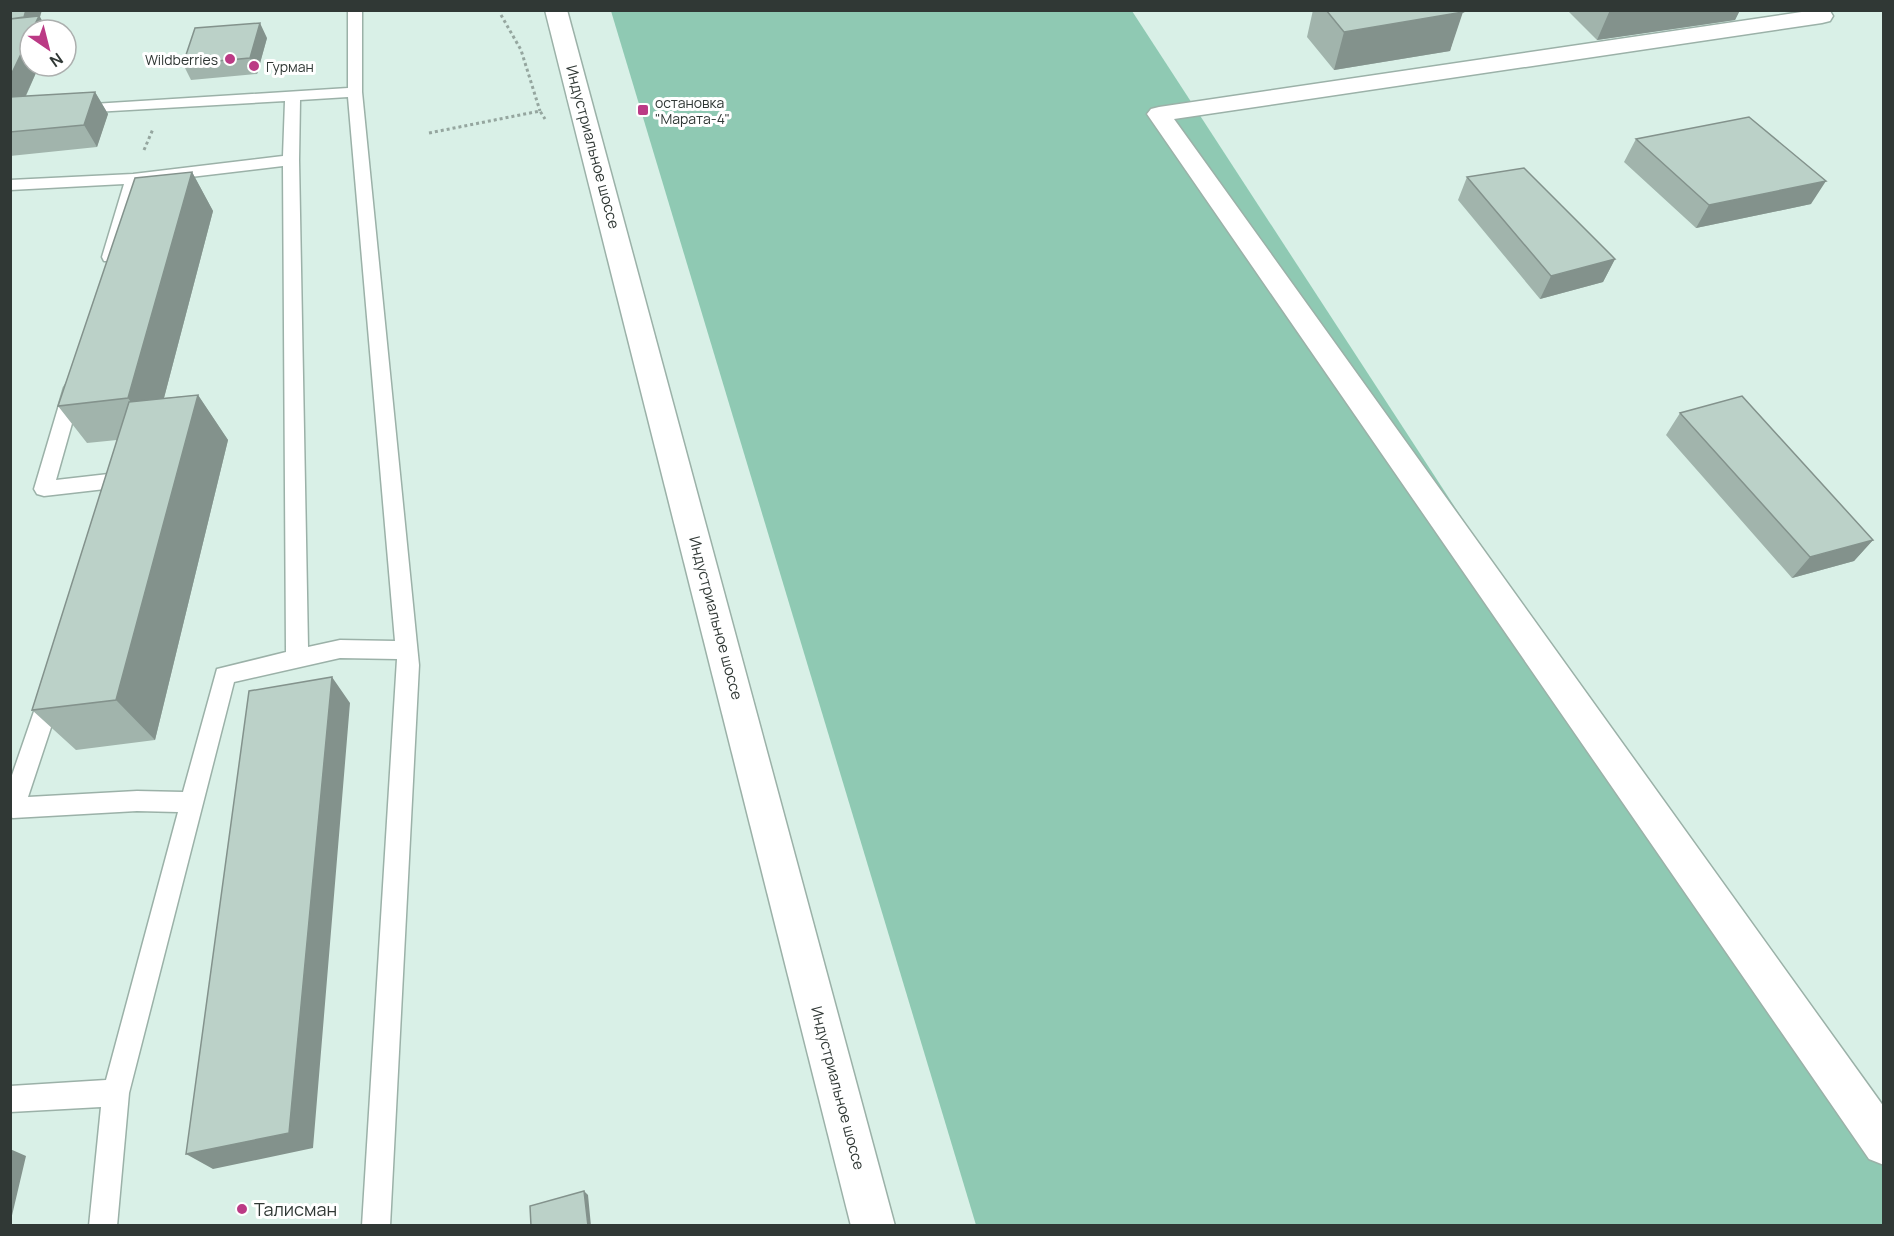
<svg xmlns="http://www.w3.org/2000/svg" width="1894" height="1236" viewBox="0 0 1894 1236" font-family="Manrope,sans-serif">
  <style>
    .green { fill: #8fc9b3 }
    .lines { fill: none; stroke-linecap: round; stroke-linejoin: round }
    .service-casing { stroke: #9bb1a8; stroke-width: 3 }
    .minor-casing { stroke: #9bb1a8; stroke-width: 3 }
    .secondary-casing { stroke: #9bb1a8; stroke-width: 3 }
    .path { stroke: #95a69f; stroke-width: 3; stroke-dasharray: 3 3; stroke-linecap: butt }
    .service { fill: #fff; fill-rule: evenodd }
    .minor { fill: #fff; fill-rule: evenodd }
    .secondary { fill: #fff; fill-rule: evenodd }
    .wall { fill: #a1b4ac }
    .shaded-wall { fill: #83928c }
    .building { fill: #bbd1c8; stroke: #83928c; stroke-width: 1.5 }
    .poi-dot { fill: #bb3a85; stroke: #fff; stroke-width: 2 }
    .labels { text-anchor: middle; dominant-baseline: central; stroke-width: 6; stroke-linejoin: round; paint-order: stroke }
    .far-poi-label { font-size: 14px; fill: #303835; stroke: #fff; text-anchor: start }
    .street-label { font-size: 15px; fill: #303835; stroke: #fff }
    .near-poi-label { font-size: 18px; fill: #303835; stroke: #fff; text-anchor: start }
  </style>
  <rect width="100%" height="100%" fill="#d9f0e7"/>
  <path class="green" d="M 611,11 L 1132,11 L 1883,1165 L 1883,1225 L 976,1225 Z"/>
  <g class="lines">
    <defs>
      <path id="service" d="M 348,10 L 362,10 L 362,92 L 419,665 L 390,1226 L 362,1226 L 397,659 L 340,658 L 234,682 L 129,1093 L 117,1226 L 89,1226 L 101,1107 L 10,1112 L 10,1086 L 106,1080 L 178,812 L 137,811 L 13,818 L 10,817 L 10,781 L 40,694 L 43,687 L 51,685 L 59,687 L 62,694 L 28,797 L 137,791 L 183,792 L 217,669 L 286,652 L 283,166 L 140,183 L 118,257 L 116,261 L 104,261 L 102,257 L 124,184 L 10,190 L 10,180 L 133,174 L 283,156 L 285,101 L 77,113 L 70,109 L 77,105 L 348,88 ZM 348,97 L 395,641 L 340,640 L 308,647 L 299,160 L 300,100 Z
        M 73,382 L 79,383 L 82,388 L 56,480 L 126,472 L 133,474 L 136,479 L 130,491 L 123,493 L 116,491 L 114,488 L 44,496 L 37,494 L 34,489 L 64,388 L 67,383 Z"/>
      <path id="minor" d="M 1815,10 L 1830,11 L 1833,16 L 1830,21 L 1822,23 L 1174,119 L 1884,1107 L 1884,1165 L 1869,1159 L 1147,114 L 1151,109 L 1159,107 Z"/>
      <path id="secondary" d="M 545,10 L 567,10 L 895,1226 L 851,1226 Z"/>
    </defs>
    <use href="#service" class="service-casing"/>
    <use href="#minor" class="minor-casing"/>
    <use href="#secondary" class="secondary-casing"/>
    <path class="path" d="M 501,15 L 521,50 L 540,111
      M 429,133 L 540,111 L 545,119
      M 144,150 L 153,129"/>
    <use href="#service" class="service"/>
    <use href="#minor" class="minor"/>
    <use href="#secondary" class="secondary"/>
  </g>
  <path class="wall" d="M 10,10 L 40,17 L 47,30 L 30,30 L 39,66 L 26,96 L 95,92 L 108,114 L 97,147 L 10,156 Z
    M 1313,10 L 1461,10 L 1450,51 L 1334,70 L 1307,37 Z
    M 1567,10 L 1740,10 L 1735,20 L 1597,40 Z
    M 267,38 L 257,74 L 191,80 L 183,64 Z
    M 1636,139 L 1811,204 L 1696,228 L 1624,162 Z
    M 192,172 L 213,211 L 164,398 L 198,395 L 228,440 L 155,740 L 76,750 L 32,710 L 117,440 L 87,443 L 58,406 Z
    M 1467,177 L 1615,259 L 1603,282 L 1540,299 L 1458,200 Z
    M 1680,413 L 1873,540 L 1854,561 L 1792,578 L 1666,435 Z"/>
  <path class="shaded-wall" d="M 26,10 L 42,10 L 40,17 L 47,30 L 30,30 L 30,66 L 39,66 L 21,106 L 10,107 L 10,41 Z
    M 1610,10 L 1740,10 L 1735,20 L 1597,40 Z
    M 1463,12 L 1450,51 L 1334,70 L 1344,32 Z
    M 260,23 L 267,38 L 257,74 L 250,58 Z
    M 95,92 L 108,114 L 97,147 L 84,125 Z
    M 192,172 L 213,211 L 154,436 L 128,398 Z
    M 1826,181 L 1811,204 L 1696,228 L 1709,205 Z
    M 1615,259 L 1603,282 L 1540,299 L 1551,276 Z
    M 198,395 L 228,440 L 155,740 L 116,700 Z
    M 1873,540 L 1854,561 L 1792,578 L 1810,557 Z
    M 332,677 L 350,703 L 313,1148 L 213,1169 L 186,1154 Z
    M 10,1149 L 26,1156 L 10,1224 Z
    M 584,1191 L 588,1195 L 591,1226 L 588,1226 Z"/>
  <path class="building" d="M 10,10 L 26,10 L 24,17 L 10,19 Z
    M 1326,10 L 1461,10 L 1463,12 L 1344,32 Z
    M 39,16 L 32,30 L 30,30 L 30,35 L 10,77 L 10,19 Z
    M 260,23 L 250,58 L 183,64 L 195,28 Z
    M 95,92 L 84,125 L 10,132 L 10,97 Z
    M 1749,117 L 1826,181 L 1709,205 L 1636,139 Z
    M 1524,168 L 1615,259 L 1551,276 L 1467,177 Z
    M 192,172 L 128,398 L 58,406 L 135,178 Z
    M 198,395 L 116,700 L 32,710 L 129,402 Z
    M 1742,396 L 1873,540 L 1810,557 L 1680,413 Z
    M 332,677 L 289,1133 L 186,1154 L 249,691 Z
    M 584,1191 L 588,1226 L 531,1226 L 530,1206 Z"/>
  <g class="poi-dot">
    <circle cx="230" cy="59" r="6"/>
    <circle cx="254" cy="66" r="6"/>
    <rect x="637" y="104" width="12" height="12" rx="3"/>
    <circle cx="242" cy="1209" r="6"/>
  </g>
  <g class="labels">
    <g class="far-poi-label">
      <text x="218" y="59" text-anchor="end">Wildberries</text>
      <text x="266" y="66">Гурман</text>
      <text x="655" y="102">остановка<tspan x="655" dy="16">"Марата-4"</tspan></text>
    </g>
    <g class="street-label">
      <text transform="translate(593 147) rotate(75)">Индустриальное шоссе</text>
      <text transform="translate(716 618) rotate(75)">Индустриальное шоссе</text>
      <text transform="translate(838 1088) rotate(75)">Индустриальное шоссе</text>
    </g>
    <g class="near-poi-label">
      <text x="254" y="1209">Талисман</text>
    </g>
  </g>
  <rect width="1894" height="1236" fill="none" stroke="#303835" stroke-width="24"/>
  <g transform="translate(48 48) rotate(145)"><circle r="28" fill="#ffffff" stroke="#acafae" stroke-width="1.5"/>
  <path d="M0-4.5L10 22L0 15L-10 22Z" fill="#bb3a85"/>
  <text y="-9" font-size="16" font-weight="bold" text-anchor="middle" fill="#303835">N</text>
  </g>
</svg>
